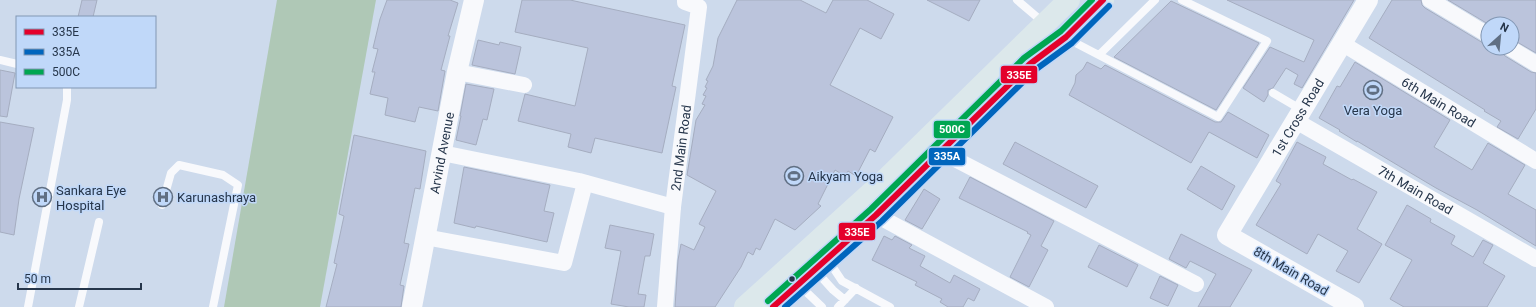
<svg xmlns="http://www.w3.org/2000/svg" width="1536" height="307" viewBox="0 0 1536 307" font-family="Roboto,sans-serif">
  <style>
    .green { fill: #afc8b6 }
    .building { fill: #bbc4dc; stroke: #a5adc0 }
    .lines { fill: none; stroke-linecap: round; stroke-linejoin: round }
    .service { stroke: #f8f9fc; stroke-width: 8 }
    .minor { stroke: #f8f9fc; stroke-width: 16 }
    .tertiary { stroke: #f8f9fc; stroke-width: 20 }
    .primary { stroke: #dce8eb; stroke-width: 22 }
    .bus-1-casing { stroke: #c0d8f9; stroke-width: 9 }
    .bus-2-casing { stroke: #c0d8f9; stroke-width: 9 }
    .bus-3-casing { stroke: #c0d8f9; stroke-width: 9 }
    .bus-1 { stroke: #e4002b; stroke-width: 6 }
    .bus-2 { stroke: #0065bd; stroke-width: 6 }
    .bus-3 { stroke: #00a651; stroke-width: 6 }
    .bus-dot { fill: #26364b; stroke: #c0d8f9; stroke-width: 1.5 }
    .labels { text-anchor: middle; dominant-baseline: central; stroke-width: 3; stroke-linejoin: round; paint-order: stroke }
    .street-label { font-size: 13px; fill: #26364b; stroke: #c0d8f9 }
    .poi-label { font-size: 13px; fill: #26364b; stroke: #c0d8f9; text-anchor: start }
    .line-badge { stroke: #c0d8f9; stroke-width: 1.5 }
    .badge-label { font-size: 11px; text-anchor: middle; font-weight: bold; fill: #fff }
  </style>
  <rect width="100%" height="100%" fill="#cddaec"/>
  <path class="green" d="M 277,0 L 376,0 L 320,307 L 224,307 Z"/>
  <path class="building" d="M 82,0 L 97,0 L 93,17 L 78,17 Z
    M 387,0 L 450,0 L 458,3 L 448,36 L 450,36 L 441,70 L 445,71 L 438,111 L 419,107 L 415,122 L 385,115 L 388,98 L 370,94 L 375,72 L 372,72 L 378,49 L 373,48 L 380,19 Z
    M 522,0 L 570,0 L 685,25 L 672,86 L 676,87 L 662,153 L 595,138 L 591,153 L 568,147 L 571,134 L 518,121 L 525,94 L 575,106 L 588,48 L 515,32 Z
    M 737,0 L 800,0 L 826,13 L 833,0 L 867,0 L 894,14 L 881,39 L 860,28 L 830,85 L 893,117 L 875,152 L 870,149 L 856,176 L 848,171 L 845,176 L 835,170 L 818,204 L 821,206 L 795,230 L 775,219 L 760,250 L 756,248 L 753,255 L 748,252 L 741,267 L 715,307 L 675,307 L 678,260 L 681,244 L 694,250 L 705,227 L 699,224 L 716,191 L 687,175 L 696,120 L 705,105 L 702,104 L 706,96 L 703,95 L 707,88 L 705,87 L 708,81 L 706,80 L 713,66 L 718,38 Z
    M 927,0 L 980,0 L 969,21 Z
    M 1227,0 L 1354,0 L 1302,88 L 1294,84 L 1298,75 L 1286,68 L 1273,88 L 1268,90 L 1268,95 L 1264,102 L 1243,88 L 1270,47 L 1304,62 L 1314,40 Z
    M 1392,0 L 1421,0 L 1422,5 L 1425,8 L 1483,43 L 1488,44 L 1488,48 L 1501,48 L 1502,53 L 1505,56 L 1531,72 L 1536,73 L 1536,109 L 1518,139 L 1497,127 L 1501,121 L 1484,111 L 1485,110 L 1369,38 Z
    M 1448,0 L 1536,0 L 1536,53 L 1512,39 L 1512,24 L 1488,24 Z
    M 1171,1 L 1259,43 L 1216,110 L 1114,57 Z
    M 478,40 L 499,45 L 500,42 L 521,47 L 515,74 L 472,65 Z
    M 1087,62 L 1101,69 L 1105,65 L 1215,122 L 1221,122 L 1228,112 L 1269,135 L 1257,158 L 1209,132 L 1191,163 L 1069,95 L 1075,83 L 1076,75 L 1083,69 Z
    M 1355,62 L 1450,120 L 1434,147 L 1472,170 L 1488,143 L 1525,165 L 1508,194 L 1536,210 L 1536,246 L 1477,210 L 1436,188 L 1357,141 L 1357,142 L 1339,131 L 1340,130 L 1319,118 L 1337,86 L 1340,87 Z
    M 0,70 L 15,73 L 7,117 L 0,116 Z
    M 466,84 L 494,89 L 487,120 L 483,119 L 476,145 L 456,140 L 461,116 L 460,116 Z
    M 0,122 L 34,128 L 19,199 L 14,235 L 0,232 Z
    M 354,135 L 426,151 L 420,189 L 415,188 L 404,243 L 409,244 L 400,285 L 404,286 L 401,307 L 326,307 L 337,264 L 334,263 L 344,216 L 339,214 Z
    M 1015,142 L 1098,186 L 1086,208 L 1003,164 Z
    M 1297,142 L 1326,157 L 1323,164 L 1352,180 L 1353,179 L 1377,192 L 1357,229 L 1382,244 L 1359,283 L 1336,271 L 1348,251 L 1318,234 L 1307,254 L 1256,225 L 1281,184 L 1276,181 Z
    M 1201,166 L 1235,186 L 1222,210 L 1187,189 Z
    M 464,167 L 550,185 L 544,211 L 554,213 L 547,242 L 476,226 L 475,228 L 454,223 Z
    M 970,177 L 1054,221 L 1041,246 L 1048,250 L 1029,287 L 1010,277 L 1031,235 L 1027,233 L 1028,232 L 959,198 Z
    M 924,189 L 940,199 L 922,229 L 905,220 Z
    M 1407,205 L 1431,219 L 1430,222 L 1455,236 L 1451,244 L 1473,257 L 1483,240 L 1493,245 L 1483,263 L 1505,276 L 1487,307 L 1404,307 L 1390,299 L 1412,260 L 1385,245 Z
    M 610,225 L 654,234 L 650,256 L 645,256 L 638,294 L 646,295 L 644,307 L 629,307 L 611,304 L 621,251 L 605,248 Z
    M 1181,234 L 1252,270 L 1230,307 L 1198,307 L 1216,274 L 1190,261 L 1186,268 L 1169,259 Z
    M 884,236 L 892,240 L 895,236 L 912,245 L 909,248 L 925,256 L 920,266 L 950,283 L 954,275 L 980,289 L 974,301 L 968,298 L 963,307 L 948,307 L 940,302 L 942,299 L 915,285 L 917,282 L 872,260 Z
    M 1099,245 L 1138,265 L 1127,287 L 1088,267 Z
    M 1160,276 L 1178,285 L 1168,306 L 1150,298 Z"/>
  <g class="lines">
    <path class="service" d="M 1017,0 L 1044,23
      M 1066,38 L 1218,117 L 1267,41 L 1182,0
      M 1099,55 L 1155,0
      M 0,60 L 17,64
      M 1273,93 L 1302,110
      M 162,205 L 171,173 L 179,165 L 223,175 L 238,185 L 213,307
      M 828,260 L 842,281 L 890,307
      M 815,270 L 833,290 L 845,300
      M 799,285 L 822,307
      M 28,307 L 67,100 L 67,87
      M 79,307 L 99,222
      M 838,307 L 856,288"/>
    <g class="minor">
      <path d="M 1430,0 L 1488,35"/>
      <path id="s1" d="M 1343,44 L 1536,161"/>
      <path d="M 1510,48 L 1536,64"/>
      <path d="M 457,72 L 524,85"/>
      <path id="s2" d="M 1296,121 L 1536,259"/>
      <path d="M 942,150 L 951,157 L 1196,284"/>
      <path d="M 442,153 L 579,181 L 673,207"/>
      <path d="M 876,215 L 1046,307"/>
      <path d="M 425,237 L 564,263 L 585,183"/>
      <path id="s3" d="M 665,307 L 673,207 L 699,7 L 685,2 L 685,0"/>
    </g>
    <g class="tertiary">
      <path id="s4" d="M 412,307 L 457,72 L 474,0"/>
      <path id="s5" d="M 1354,307 L 1227,235 L 1368,0"/>
    </g>
    <path class="primary" d="M 745,307 L 882,183 L 1069,0
      M 773,307 L 876,215 L 1030,64 L 1066,37 L 1103,0"/>
    <defs>
      <path id="bus-1" d="M 773,307 L 876,215 L 1030,64 L 1066,37 L 1103,0"/>
      <path id="bus-2" d="M 785,307 L 882,221 L 1035,70 L 1072,43 L 1109,6"/>
      <path id="bus-3" d="M 768,301 L 871,209 L 1024,58 L 1061,31 L 1092,0"/>
    </defs>
    <use href="#bus-1" class="bus-1-casing"/>
    <use href="#bus-2" class="bus-2-casing"/>
    <use href="#bus-3" class="bus-3-casing"/>
    <use href="#bus-1" class="bus-1"/>
    <use href="#bus-2" class="bus-2"/>
    <use href="#bus-3" class="bus-3"/>
  </g>
  <defs>
    <symbol id="stadium-ring" viewBox="-11 -11 22 22"><circle r="9.5" fill="#c0d8f9" stroke="#606f83" stroke-width="1.5"/><path d="M0-5a6.5 5 0 1 0 0 10a6.5 5 0 1 0 0-10ZM-3.5-1.8h7v3.6h-7Z" fill="#606f83"/></symbol>
    <symbol id="hospital-ring" viewBox="-11 -11 22 22"><circle r="9.5" fill="#c0d8f9" stroke="#606f83" stroke-width="1.5"/><path d="M-5-5h3v3.5h4V-5h3V5h-3V1.5h-4V5h-3Z" fill="#606f83"/></symbol>
  </defs>
  <g fill-rule="evenodd">
    <use href="#stadium-ring" x="1362" y="79" width="22" height="22"/>
    <use href="#stadium-ring" x="783" y="165" width="22" height="22"/>
    <use href="#hospital-ring" x="31" y="186" width="22" height="22"/>
    <use href="#hospital-ring" x="152" y="186" width="22" height="22"/>
  </g>
  <circle class="bus-dot" cx="792" cy="279" r="3.5"/>
  <g class="labels">
    <g class="street-label">
      <text stroke="none"><textPath href="#s1" startOffset="112">6th Main Road</textPath></text>
      <text stroke="none"><textPath href="#s5" startOffset="283">1st Cross Road</textPath></text>
      <text stroke="none"><textPath href="#s3" startOffset="160">2nd Main Road</textPath></text>
      <text stroke="none"><textPath href="#s4" startOffset="157">Arvind Avenue</textPath></text>
      <text stroke="none"><textPath href="#s2" startOffset="138">7th Main Road</textPath></text>
      <text transform="translate(1291 271) rotate(30)">8th Main Road</text>
    </g>
    <g class="poi-label">
      <text x="1373" y="110" text-anchor="middle">Vera Yoga</text>
      <text x="808" y="176">Aikyam Yoga</text>
      <text x="56" y="190">Sankara Eye<tspan x="56" dy="15">Hospital</tspan></text>
      <text x="177" y="197">Karunashraya</text>
    </g>
  </g>
  <g class="line-badge">
    <rect x="1000" y="65" width="38" height="19" rx="4" fill="#e4002b"/>
    <rect x="933" y="120" width="38" height="19" rx="4" fill="#00a651"/>
    <rect x="928" y="147" width="38" height="19" rx="4" fill="#0065bd"/>
    <rect x="838" y="222" width="38" height="19" rx="4" fill="#e4002b"/>
  </g>
  <g class="badge-label">
    <text x="1019" y="79">335E</text>
    <text x="952" y="133">500C</text>
    <text x="947" y="160">335A</text>
    <text x="857" y="236">335E</text>
  </g>
  <rect x="16" y="16" width="140" height="72" fill="#c0d8f9" stroke="#8297b3"/>
  <rect x="24" y="29" width="20" height="6" fill="#e4002b" stroke="#8297b3"/>
  <text x="52" y="36" font-size="12" fill="#26364b">335E</text>
  <rect x="24" y="49" width="20" height="6" fill="#0065bd" stroke="#8297b3"/>
  <text x="52" y="56" font-size="12" fill="#26364b">335A</text>
  <rect x="24" y="69" width="20" height="6" fill="#00a651" stroke="#8297b3"/>
  <text x="52" y="76" font-size="12" fill="#26364b">500C</text>
  <g transform="translate(1500 36) rotate(27)"><circle r="19" fill="#c0d8f9" stroke="#8297b3"/>
  <path d="M0-3L7 15L0 10L-7 15Z" fill="#606f83"/>
  <text y="-6" font-size="11" font-weight="bold" text-anchor="middle" fill="#26364b">N</text>
  </g>
  <path d="M18 283v6h123v-6" fill="none" stroke="#26364b" stroke-width="2"/>
  <text x="24" y="283" font-size="12" fill="#26364b" stroke="#c0d8f9" stroke-width="3" paint-order="stroke">50 m</text>
</svg>
